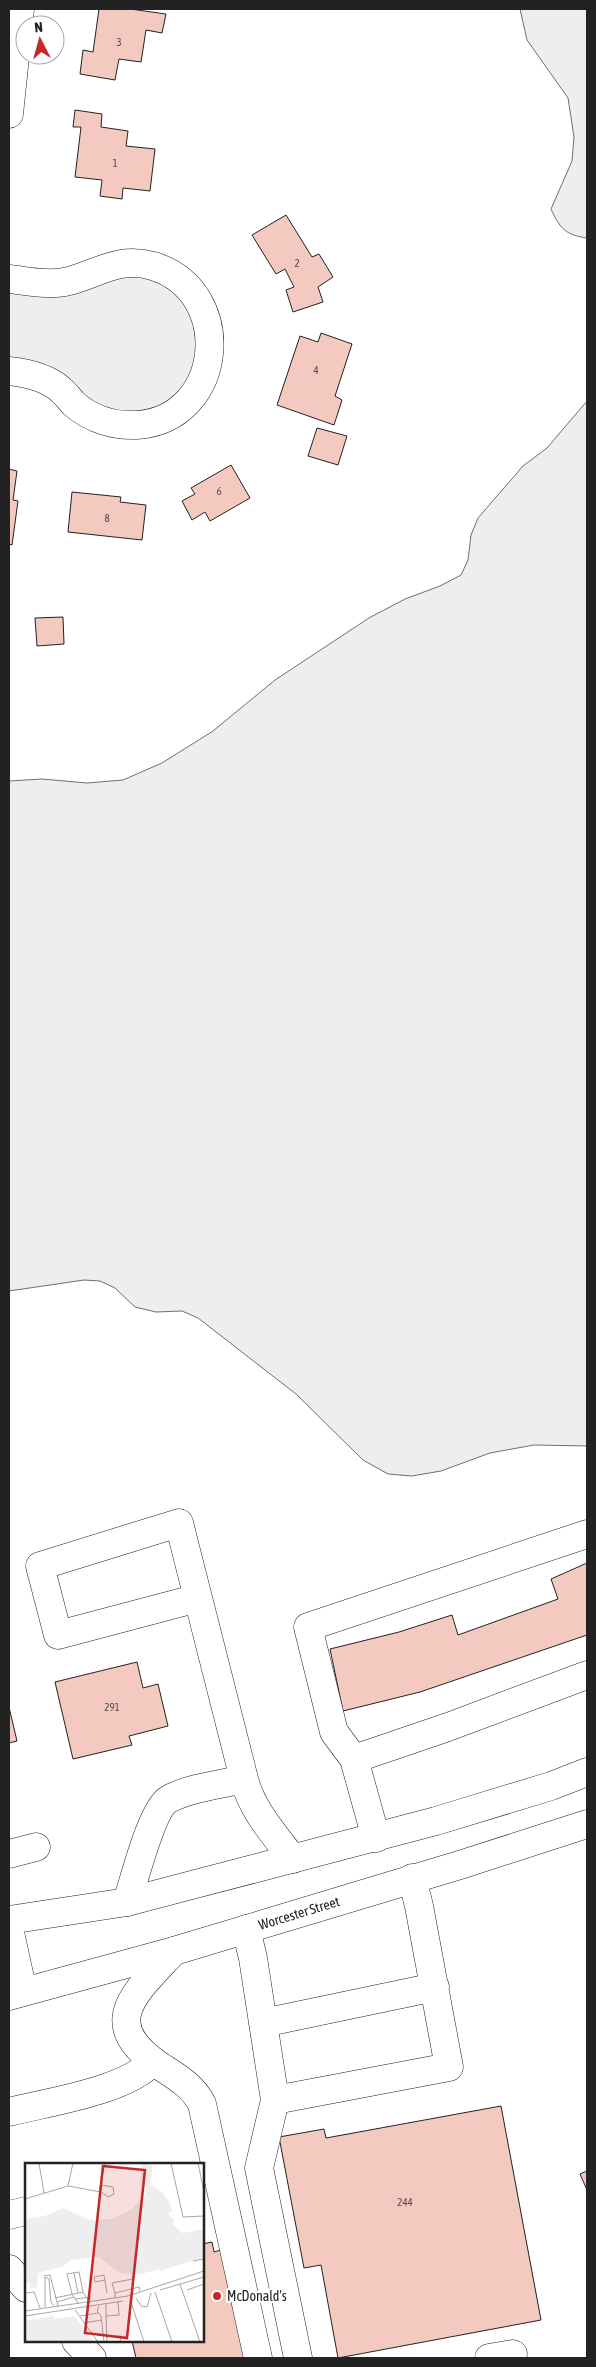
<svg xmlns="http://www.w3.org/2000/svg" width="596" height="2367" viewBox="0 0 596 2367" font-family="'Asap Condensed',sans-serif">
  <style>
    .green { fill: #eee; stroke: #6f6f6f }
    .building { fill: #f3c9c0; stroke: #222 }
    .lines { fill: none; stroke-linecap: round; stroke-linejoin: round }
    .minor-casing { stroke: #222; stroke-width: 29 }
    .highway-casing { stroke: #222; stroke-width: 29 }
    .minor { stroke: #fff; stroke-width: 28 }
    .highway { stroke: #fff; stroke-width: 28 }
    .poi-dot { fill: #c62828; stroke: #fff; stroke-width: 2 }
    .labels { text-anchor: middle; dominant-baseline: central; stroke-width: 4; stroke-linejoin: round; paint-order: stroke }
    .number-label { font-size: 11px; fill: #564c4a }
    .street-label { font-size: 14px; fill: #222; stroke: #fff }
    .poi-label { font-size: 14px; fill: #222; stroke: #fff; text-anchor: start }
    .inset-road { fill: none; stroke: #a7a7a7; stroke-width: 1 }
    .view { fill: #c62828; fill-opacity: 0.15; stroke: #c62828; stroke-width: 2.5 }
    .inset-edge { fill: none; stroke: #222; stroke-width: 2.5 }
  </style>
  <rect width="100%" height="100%" fill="#fff"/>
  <path class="green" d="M 520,9 L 587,9 L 587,238 C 566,235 560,229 551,209 L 572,161 L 574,137 L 568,98 L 527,40 Z
    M 109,266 L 188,288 L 202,381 L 138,425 L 9,371 L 9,279 Z
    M 587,401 L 587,1446 L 534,1445 L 490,1453 L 441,1471 L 412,1476 L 388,1474 L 363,1460 L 296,1394 L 198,1318 L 182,1311 L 156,1312 L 135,1307 L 115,1288 L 100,1281 L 84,1280 L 9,1291 L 9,781 L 42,779 L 87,783 L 123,780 L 162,763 L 213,731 L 275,680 L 369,618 L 405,599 L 440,586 L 461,575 L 468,560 L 471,535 L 478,518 L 523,466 L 547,448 Z"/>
  <path class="building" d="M 99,9 L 130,9 L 166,14 L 162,33 L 146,30 L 141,62 L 119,59 L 115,80 L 80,74 L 83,50 L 93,52 Z
    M 75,110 L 102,114 L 101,127 L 128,131 L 126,146 L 155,149 L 150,191 L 123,188 L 122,199 L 100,196 L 102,180 L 75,177 L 81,127 L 73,127 Z
    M 286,215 L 312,257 L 319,254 L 333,277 L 318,287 L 323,302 L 293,312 L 286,290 L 294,287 L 285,269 L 276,274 L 252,235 Z
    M 321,333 L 352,344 L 335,396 L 342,400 L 334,425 L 277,405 L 300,336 L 318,342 Z
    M 317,428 L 347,436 L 338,465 L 308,456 Z
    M 231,465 L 250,498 L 210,521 L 205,512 L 192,520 L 182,501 L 195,494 L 191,488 Z
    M 9,469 L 17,471 L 13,500 L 18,501 L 12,545 L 9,544 Z
    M 72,492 L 121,497 L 120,502 L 146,505 L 142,540 L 68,532 Z
    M 63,617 L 64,644 L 37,646 L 35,618 Z
    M 587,1563 L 587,1635 L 420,1692 L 343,1711 L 330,1649 L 399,1632 L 452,1615 L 458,1635 L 558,1599 L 551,1579 Z
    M 137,1662 L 143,1688 L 158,1684 L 168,1726 L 129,1736 L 132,1745 L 73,1759 L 55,1682 Z
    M 9,1707 L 17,1741 L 9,1743 Z
    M 501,2106 L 541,2320 L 338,2358 L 321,2265 L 304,2268 L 279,2137 L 324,2129 L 326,2138 Z
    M 587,2171 L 587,2190 L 580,2174 Z
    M 212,2242 L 214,2252 L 221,2250 L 245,2358 L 136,2358 L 132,2341 L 202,2341 L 202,2244 Z"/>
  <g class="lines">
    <defs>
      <path id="minor" d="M 9,114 L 20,9
        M 9,279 C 28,281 50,286 69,281 C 99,273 120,256 153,266 C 236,291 225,419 137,425 C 114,426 91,419 74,404 C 69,399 66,394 61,390 C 47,377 27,373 9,371
        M 198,1598 L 58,1635 L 40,1566 L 179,1523 L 244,1779
        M 354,1759 L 334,1732 L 308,1627 L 587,1534
        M 376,1838 L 354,1759 L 448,1727 L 587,1675
        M 9,1854 L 36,1847
        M 127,1902 C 134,1881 152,1808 169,1799 C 189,1788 222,1784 244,1779 C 252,1810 273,1833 293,1859
        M 246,1929 L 253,1958 L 275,2100 L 449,2067 L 419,1906 L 412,1878
        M 174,1951 C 136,1992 96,2023 160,2066 C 177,2077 193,2086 202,2104 L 258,2358
        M 263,2023 L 435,1987
        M 275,2100 L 259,2168 L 298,2358
        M 9,2112 C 48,2102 127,2091 153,2061
        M 9,2215 L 26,2211
        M 9,2269 L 26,2288
        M 76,2341 L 92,2358
        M 489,2358 L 513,2354 L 512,2358"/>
      <path id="highway" d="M 9,1920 L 127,1902 L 184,1887 L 436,1821 L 551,1786 L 587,1772
        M 9,1928 L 23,1992
        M 9,1996 L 174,1951 L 463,1864 L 587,1824"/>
    </defs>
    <use href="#minor" class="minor-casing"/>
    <use href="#highway" class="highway-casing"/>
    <use href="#minor" class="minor"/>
    <use href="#highway" class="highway"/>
  </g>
  <circle class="poi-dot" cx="217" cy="2296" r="5"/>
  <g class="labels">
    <g class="number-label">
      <text x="119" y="42">3</text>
      <text x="115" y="163">1</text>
      <text x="297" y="263">2</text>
      <text x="316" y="370">4</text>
      <text x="219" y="491">6</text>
      <text x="107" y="518">8</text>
      <text x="112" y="1707">291</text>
      <text x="405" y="2202">244</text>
    </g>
    <g class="street-label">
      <text transform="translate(299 1913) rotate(-17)">Worcester Street</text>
    </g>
    <g class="poi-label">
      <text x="227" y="2296">McDonald's</text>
    </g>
  </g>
  <g transform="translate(25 2163)">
    <rect width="179" height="179" fill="#fff"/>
    <path d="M 117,0 L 128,3 L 125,21 L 138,30 L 145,41 L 147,48 L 143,51 L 149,57 L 148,62 L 157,70 L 179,66 L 179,94 L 135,108 L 133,103 L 132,107 L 115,111 L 94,110 L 74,94 L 46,97 L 37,104 L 13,110 L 12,124 L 4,126 L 6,120 L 0,120 L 0,56 L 20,53 L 38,45 L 64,57 L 87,56 L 106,47 L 120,31 L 121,25 L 115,22 ZM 29,153 L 30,156 L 49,153 L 69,179 L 0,179 L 0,158 Z" fill="#eee"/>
    <path class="inset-road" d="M 14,0 L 19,30M 146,0 L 158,54 L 179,53M 173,0 L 179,29M 43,23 L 48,0M 74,29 L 80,0M 0,36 L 43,23 L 76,29 L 83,34 L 89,31 L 88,24 L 75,22M 168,98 L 178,96 L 179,101M 49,110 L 53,130M 19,113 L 25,112 L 33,143M 80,117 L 70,119 L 69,114 L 79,112 L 82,130M 155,121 L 175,179M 135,127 L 179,114M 162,127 L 179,121M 130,129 L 147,179M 90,130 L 87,120 L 108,116M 30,135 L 58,129M 90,135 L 90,130 L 114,124 L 115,128M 111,135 L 116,143 L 122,144 L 126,130M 50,136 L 66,134M 105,136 L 119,179M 32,139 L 49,134M 53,140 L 47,131 L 42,111 L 54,109 L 58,129 L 63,137M 81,141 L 81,153 L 94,152 L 93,139M 74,143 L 72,148 L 76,153 L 79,179M 20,144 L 20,114 L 24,116 L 26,139 L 29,143M 0,147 L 0,130 L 9,129 L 15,145M 50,147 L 73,179M 0,148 L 103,133 L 179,108M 0,153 L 98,138M 55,153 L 73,150M 81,153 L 82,179M 59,160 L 77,157M 81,174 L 96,173 L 95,179"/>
    <path class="view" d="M 78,3 L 120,7 L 102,175 L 60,170 Z"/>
    <rect width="179" height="179" class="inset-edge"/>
  </g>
  <rect width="596" height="2367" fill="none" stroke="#222222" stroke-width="20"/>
  <g transform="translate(40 40) rotate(354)"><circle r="24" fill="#ffffff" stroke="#a7a7a7"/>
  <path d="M0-4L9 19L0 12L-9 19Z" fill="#c62828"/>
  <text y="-8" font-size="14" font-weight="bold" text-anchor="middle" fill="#222222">N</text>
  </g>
</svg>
